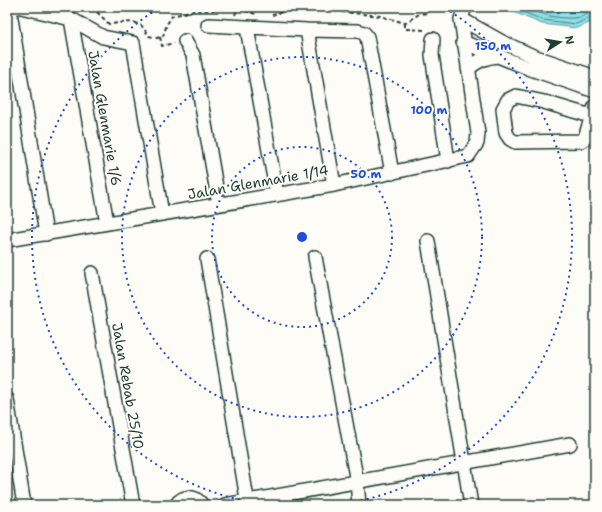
<svg xmlns="http://www.w3.org/2000/svg" width="602" height="512" viewBox="0 0 602 512" font-family="'Shantell Sans',sans-serif">
  <style>
    .water { fill: url(#water-ripples); stroke: #629ea0 }
    .lines { fill: none; stroke-linecap: round; stroke-linejoin: round }
    .shore { stroke: #4b7e7c; stroke-width: 1 }
    .minor-casing { stroke: #1f3d34; stroke-width: 16 }
    .path { stroke: #1f3d34; stroke-width: 2; stroke-dasharray: 4 3; stroke-linecap: butt }
    .minor { stroke: #fdfcf7; stroke-width: 13 }
    .ring { fill: none; stroke: #1d4ed8; stroke-width: 2; stroke-dasharray: 2 4 }
    .labels { text-anchor: middle; dominant-baseline: central; stroke-width: 4; stroke-linejoin: round; paint-order: stroke }
    .street-label { font-size: 14px; fill: #1f3d34; stroke: #fdfcf7 }
    .centre { fill: #1d4ed8; stroke: #fdfcf7; stroke-width: 2 }
    .ring-label { font-size: 12px; text-anchor: middle; font-weight: bold; fill: #1d4ed8; stroke: #fdfcf7; stroke-width: 4; stroke-linejoin: round; paint-order: stroke }
  </style>
  <defs>
    <pattern id="water-ripples" width="26" height="14" patternUnits="userSpaceOnUse"><rect width="26" height="14" fill="#8edfe8"/><path d="M2 4q2-2 4 0t4 0M15 11q2-2 4 0t4 0" fill="none" stroke="#7ac0c8"/></pattern>
  </defs>
  <rect width="100%" height="100%" fill="#fdfcf7"/>
  <filter id="ink" filterUnits="userSpaceOnUse"><feTurbulence type="fractalNoise" baseFrequency=".025" numOctaves="2"/><feDisplacementMap in="SourceGraphic" scale="8" xChannelSelector="R" yChannelSelector="G"/><feConvolveMatrix kernelMatrix="1 2 1 2 8 2 1 2 1" color-interpolation-filters="sRGB"/></filter>
  <g filter="url(#ink)">
    <path class="water" d="M 504,7 L 595,7 L 595,24 L 591,22 L 577,28 L 542,24 L 506,9 Z"/>
    <g class="lines">
      <path class="shore" d="M 511,7 L 543,20 L 576,24 L 589,18 L 595,19
        M 524,7 C 540,14 556,19 574,18 C 582,18 587,12 595,14
        M 540,7 C 547,10 568,14 576,12 C 583,10 587,6 595,8"/>
      <defs>
        <path id="minor" d="M 17,7 L 11,9 L 10,12 L 46,234
          M 21,7 L 71,19 L 103,37 L 133,43 L 162,214
          M 71,19 L 107,223
          M 461,19 L 502,42 L 533,56 L 595,77
          M 208,25 L 307,30 L 358,31 L 364,33 L 367,37 L 392,173
          M 247,28 L 277,195
          M 307,30 L 334,185
          M 433,39 L 432,55 L 448,161
          M 185,41 L 193,55 L 219,204
          M 463,42 L 528,68 L 595,91
          M 468,69 C 477,61 485,57 498,56
          M 592,115 L 584,114 L 544,102 L 516,96 L 508,100 L 503,109 L 506,133 L 510,139 L 515,142 L 581,141 L 585,138 L 595,106
          M 7,240 L 334,185 L 468,156 L 477,143 L 478,133 L 461,19 L 465,7
          M 428,241 L 471,505
          M 315,257 L 357,482 L 359,505
          M 207,259 L 248,505
          M 92,273 L 133,505
          M 7,399 L 24,505
          M 176,505 C 183,495 195,495 202,505
          M 225,505 L 570,444"/>
      </defs>
      <use href="#minor" class="minor-casing"/>
      <path class="path" d="M 92,7 L 109,24 L 133,22 L 141,25 L 149,36 L 157,38 L 163,36 L 167,24 L 172,16 L 191,11 L 215,10
        M 300,7 L 380,16 L 405,23 L 419,14 L 428,13 L 429,7
        M 238,9 L 256,14
        M 235,15 L 238,7
        M 272,15 L 299,7
        M 405,23 L 405,29 L 425,30
        M 160,37 L 162,46 L 174,43"/>
      <use href="#minor" class="minor"/>
    </g>
  </g>
  <g class="ring">
    <circle cx="302" cy="237" r="90"/>
    <circle cx="302" cy="237" r="180"/>
    <path d="M269 505A270 270 0 0 1 159 8M445 8A270 270 0 0 1 335 505"/>
  </g>
  <g class="labels">
    <g class="street-label">
      <text transform="translate(105 118) rotate(80)">Jalan Glenmarie 1/6</text>
      <text transform="translate(258 182) rotate(-10)">Jalan Glenmarie 1/14</text>
      <text transform="translate(128 386) rotate(80)">Jalan Rebab 25/10</text>
    </g>
  </g>
  <circle cx="302" cy="237" r="6" class="centre"/>
  <g class="ring-label">
    <text x="493" y="50">150 m</text>
    <text x="429" y="114">100 m</text>
    <text x="366" y="178">50 m</text>
  </g>
  <rect width="602" height="512" fill="none" stroke="#fdfcf7" stroke-width="24"/>
  <rect x="12" y="12" width="578" height="488" fill="none" stroke="#1f3d34" stroke-width="1.5" filter="url(#ink)"/>
  <g transform="translate(560 42) rotate(78)" stroke="#fdfcf7" stroke-width="3" paint-order="stroke">
  <path d="M0-3L7 15L0 10L-7 15Z" fill="#1f3d34"/>
  <text y="-6" font-size="11" font-weight="bold" text-anchor="middle" fill="#1f3d34">N</text>
  </g>
</svg>
